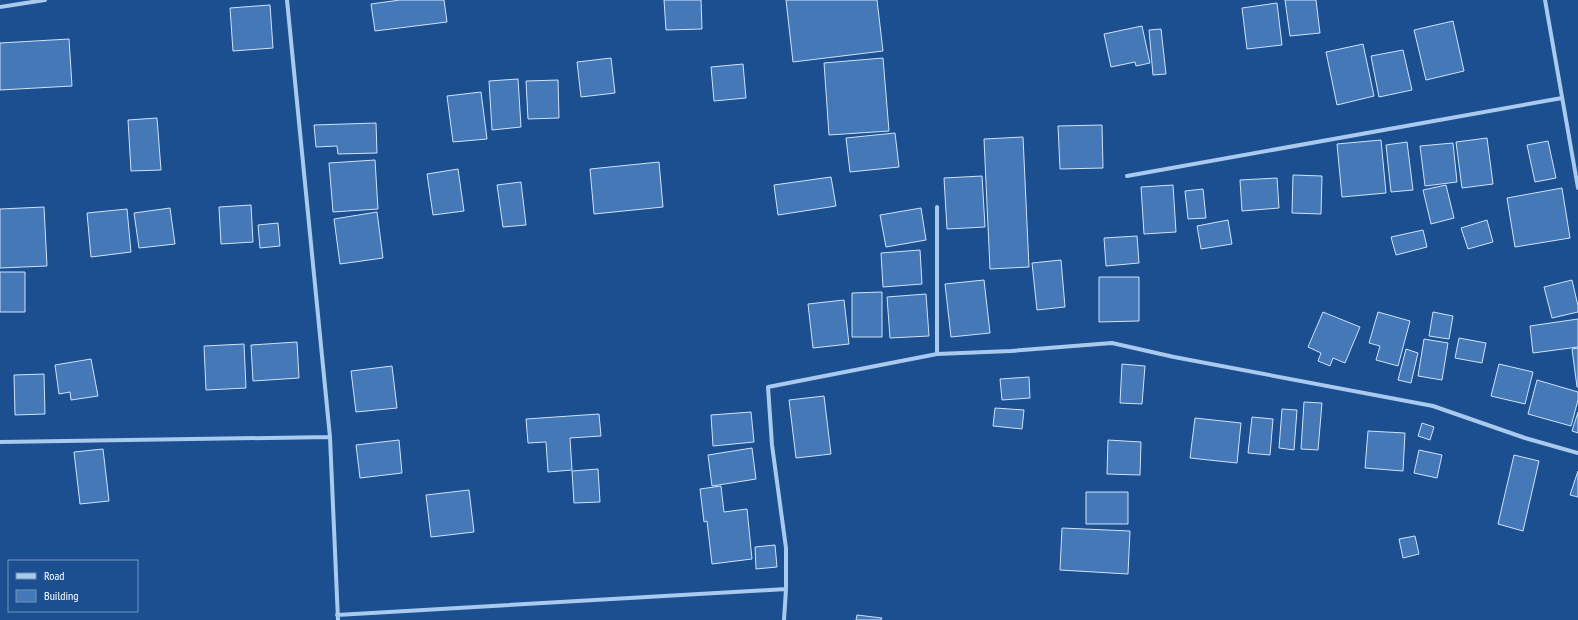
<svg xmlns="http://www.w3.org/2000/svg" width="1578" height="620" viewBox="0 0 1578 620" font-family="'PT Sans Narrow',sans-serif">
  <style>
    .building { fill: #4478b7; stroke: #cfe3fa }
    .lines { fill: none; stroke-linecap: round; stroke-linejoin: round }
    .street { stroke: #a9c9ee; stroke-width: 4 }
  </style>
  <rect width="100%" height="100%" fill="#1b4f8f"/>
  <path class="building" d="M 400,0 L 444,0 L 447,22 L 375,31 L 371,4 Z
    M 664,0 L 701,0 L 702,29 L 666,30 Z
    M 786,0 L 877,0 L 883,51 L 793,62 Z
    M 1285,0 L 1316,0 L 1320,33 L 1290,36 Z
    M 1277,3 L 1282,45 L 1247,49 L 1242,8 Z
    M 270,5 L 273,48 L 233,51 L 230,8 Z
    M 1453,21 L 1464,71 L 1426,80 L 1414,30 Z
    M 1142,26 L 1150,63 L 1136,66 L 1135,62 L 1111,67 L 1104,34 Z
    M 1161,29 L 1166,74 L 1153,75 L 1149,30 Z
    M 69,39 L 72,86 L 0,90 L 0,43 Z
    M 1363,44 L 1374,96 L 1337,105 L 1326,52 Z
    M 1403,50 L 1412,90 L 1379,97 L 1371,56 Z
    M 611,58 L 615,93 L 581,97 L 577,62 Z
    M 883,58 L 889,131 L 829,135 L 824,63 Z
    M 743,64 L 746,98 L 714,101 L 711,67 Z
    M 518,79 L 521,127 L 492,130 L 489,81 Z
    M 558,80 L 559,118 L 528,119 L 526,81 Z
    M 481,92 L 487,139 L 453,142 L 447,96 Z
    M 157,118 L 161,170 L 131,171 L 128,120 Z
    M 376,123 L 377,153 L 338,154 L 337,146 L 316,147 L 314,125 Z
    M 1102,125 L 1103,168 L 1060,169 L 1058,126 Z
    M 895,133 L 899,167 L 850,172 L 846,138 Z
    M 1023,137 L 1029,267 L 990,269 L 984,139 Z
    M 1487,138 L 1493,184 L 1462,188 L 1456,142 Z
    M 1381,140 L 1386,193 L 1342,197 L 1337,144 Z
    M 1548,141 L 1556,178 L 1535,182 L 1527,145 Z
    M 1407,142 L 1413,190 L 1391,192 L 1386,145 Z
    M 1453,143 L 1457,182 L 1425,186 L 1420,146 Z
    M 375,160 L 378,209 L 333,212 L 329,163 Z
    M 659,162 L 663,207 L 594,214 L 590,169 Z
    M 458,169 L 464,211 L 433,215 L 427,174 Z
    M 1293,175 L 1322,176 L 1321,214 L 1292,213 Z
    M 982,176 L 985,227 L 947,229 L 944,178 Z
    M 831,177 L 836,206 L 778,215 L 774,185 Z
    M 1277,178 L 1279,208 L 1242,211 L 1240,180 Z
    M 521,182 L 526,225 L 503,227 L 497,185 Z
    M 1173,185 L 1176,232 L 1144,234 L 1141,187 Z
    M 1446,185 L 1454,218 L 1431,224 L 1423,190 Z
    M 1562,188 L 1570,238 L 1515,247 L 1507,198 Z
    M 1203,189 L 1206,218 L 1188,219 L 1185,191 Z
    M 251,205 L 253,242 L 221,244 L 219,207 Z
    M 44,207 L 47,266 L 0,268 L 0,209 Z
    M 170,208 L 175,244 L 139,248 L 134,213 Z
    M 921,208 L 926,240 L 886,247 L 880,215 Z
    M 127,209 L 131,252 L 91,257 L 87,213 Z
    M 377,212 L 383,258 L 340,264 L 334,219 Z
    M 1228,220 L 1232,244 L 1201,249 L 1197,226 Z
    M 1487,220 L 1493,242 L 1468,249 L 1461,228 Z
    M 278,223 L 280,246 L 260,248 L 258,225 Z
    M 1423,230 L 1427,247 L 1396,255 L 1391,237 Z
    M 1137,236 L 1139,263 L 1106,266 L 1104,238 Z
    M 920,250 L 922,284 L 883,287 L 881,253 Z
    M 1061,260 L 1065,307 L 1037,310 L 1032,263 Z
    M 0,272 L 25,272 L 25,312 L 0,312 Z
    M 1099,277 L 1139,277 L 1139,321 L 1099,322 Z
    M 984,280 L 990,333 L 951,337 L 945,284 Z
    M 1572,280 L 1578,306 L 1578,312 L 1552,318 L 1544,287 Z
    M 882,292 L 882,337 L 852,337 L 852,293 Z
    M 926,294 L 929,336 L 890,338 L 887,297 Z
    M 844,300 L 849,344 L 813,348 L 808,304 Z
    M 1323,312 L 1360,327 L 1345,363 L 1333,358 L 1330,366 L 1318,361 L 1321,353 L 1308,347 Z
    M 1378,312 L 1410,321 L 1398,366 L 1376,360 L 1380,346 L 1369,343 Z
    M 1433,312 L 1453,316 L 1449,339 L 1429,336 Z
    M 1578,319 L 1578,347 L 1533,353 L 1530,326 Z
    M 1459,338 L 1486,343 L 1482,363 L 1455,358 Z
    M 1424,339 L 1448,343 L 1442,380 L 1418,376 Z
    M 297,342 L 299,378 L 253,381 L 251,345 Z
    M 244,344 L 246,388 L 206,390 L 204,346 Z
    M 1578,348 L 1578,387 L 1577,387 L 1572,349 Z
    M 1406,349 L 1418,353 L 1411,383 L 1398,380 Z
    M 91,359 L 98,396 L 71,400 L 70,392 L 59,394 L 55,365 Z
    M 1122,364 L 1145,366 L 1142,404 L 1120,403 Z
    M 1499,364 L 1533,372 L 1525,404 L 1491,396 Z
    M 392,366 L 397,408 L 356,412 L 351,371 Z
    M 44,374 L 45,414 L 15,415 L 14,375 Z
    M 1029,377 L 1030,398 L 1002,400 L 1000,379 Z
    M 1537,380 L 1578,392 L 1578,400 L 1571,426 L 1528,414 Z
    M 824,396 L 831,454 L 796,458 L 789,400 Z
    M 1304,402 L 1322,403 L 1318,450 L 1301,449 Z
    M 995,408 L 1024,410 L 1022,429 L 993,426 Z
    M 1282,409 L 1297,410 L 1294,450 L 1279,448 Z
    M 751,412 L 754,442 L 713,446 L 711,415 Z
    M 1578,412 L 1578,433 L 1572,431 Z
    M 599,414 L 601,436 L 570,438 L 572,470 L 548,472 L 546,442 L 528,443 L 526,419 Z
    M 1252,417 L 1273,419 L 1270,455 L 1248,453 Z
    M 1195,418 L 1241,423 L 1237,463 L 1190,458 Z
    M 1422,423 L 1434,427 L 1430,440 L 1418,436 Z
    M 1368,431 L 1405,433 L 1403,471 L 1365,468 Z
    M 399,440 L 402,473 L 360,478 L 356,445 Z
    M 1108,440 L 1141,442 L 1140,475 L 1107,474 Z
    M 752,448 L 756,479 L 712,486 L 708,455 Z
    M 103,449 L 109,501 L 80,504 L 74,452 Z
    M 1419,450 L 1442,455 L 1437,478 L 1414,473 Z
    M 1514,455 L 1539,461 L 1523,531 L 1498,524 Z
    M 598,469 L 600,502 L 574,503 L 572,471 Z
    M 1578,471 L 1578,497 L 1570,495 Z
    M 721,486 L 724,512 L 747,509 L 752,559 L 712,564 L 707,521 L 704,522 L 700,489 Z
    M 469,490 L 474,532 L 431,537 L 426,495 Z
    M 1086,492 L 1128,492 L 1128,524 L 1086,524 Z
    M 1062,528 L 1130,531 L 1128,574 L 1060,570 Z
    M 1415,536 L 1419,554 L 1403,558 L 1399,539 Z
    M 775,545 L 777,567 L 756,569 L 755,547 Z
    M 857,615 L 882,618 L 881,620 L 856,620 Z"/>
  <g class="lines">
    <path class="street" d="M 287,0 L 330,437 L 338,620
      M 1545,0 L 1578,188
      M 0,7 L 45,0
      M 1127,176 L 1562,98
      M 937,207 L 937,354
      M 0,442 L 330,437
      M 337,615 L 786,589 L 786,548 L 772,445 L 768,387 L 937,354 L 1011,351 L 1112,343 L 1174,357 L 1433,406 L 1525,438 L 1578,453
      M 784,620 L 786,589"/>
  </g>
  <rect x="8" y="560" width="130" height="52" fill="#1b4f8f" stroke="#7695bc"/>
  <rect x="16" y="573" width="20" height="6" fill="#a9c9ee" stroke="#7695bc"/>
  <text x="44" y="580" font-size="12" fill="#ffffff">Road</text>
  <rect x="16" y="590" width="20" height="12" fill="#4478b7" stroke="#7695bc"/>
  <text x="44" y="600" font-size="12" fill="#ffffff">Building</text>
</svg>
